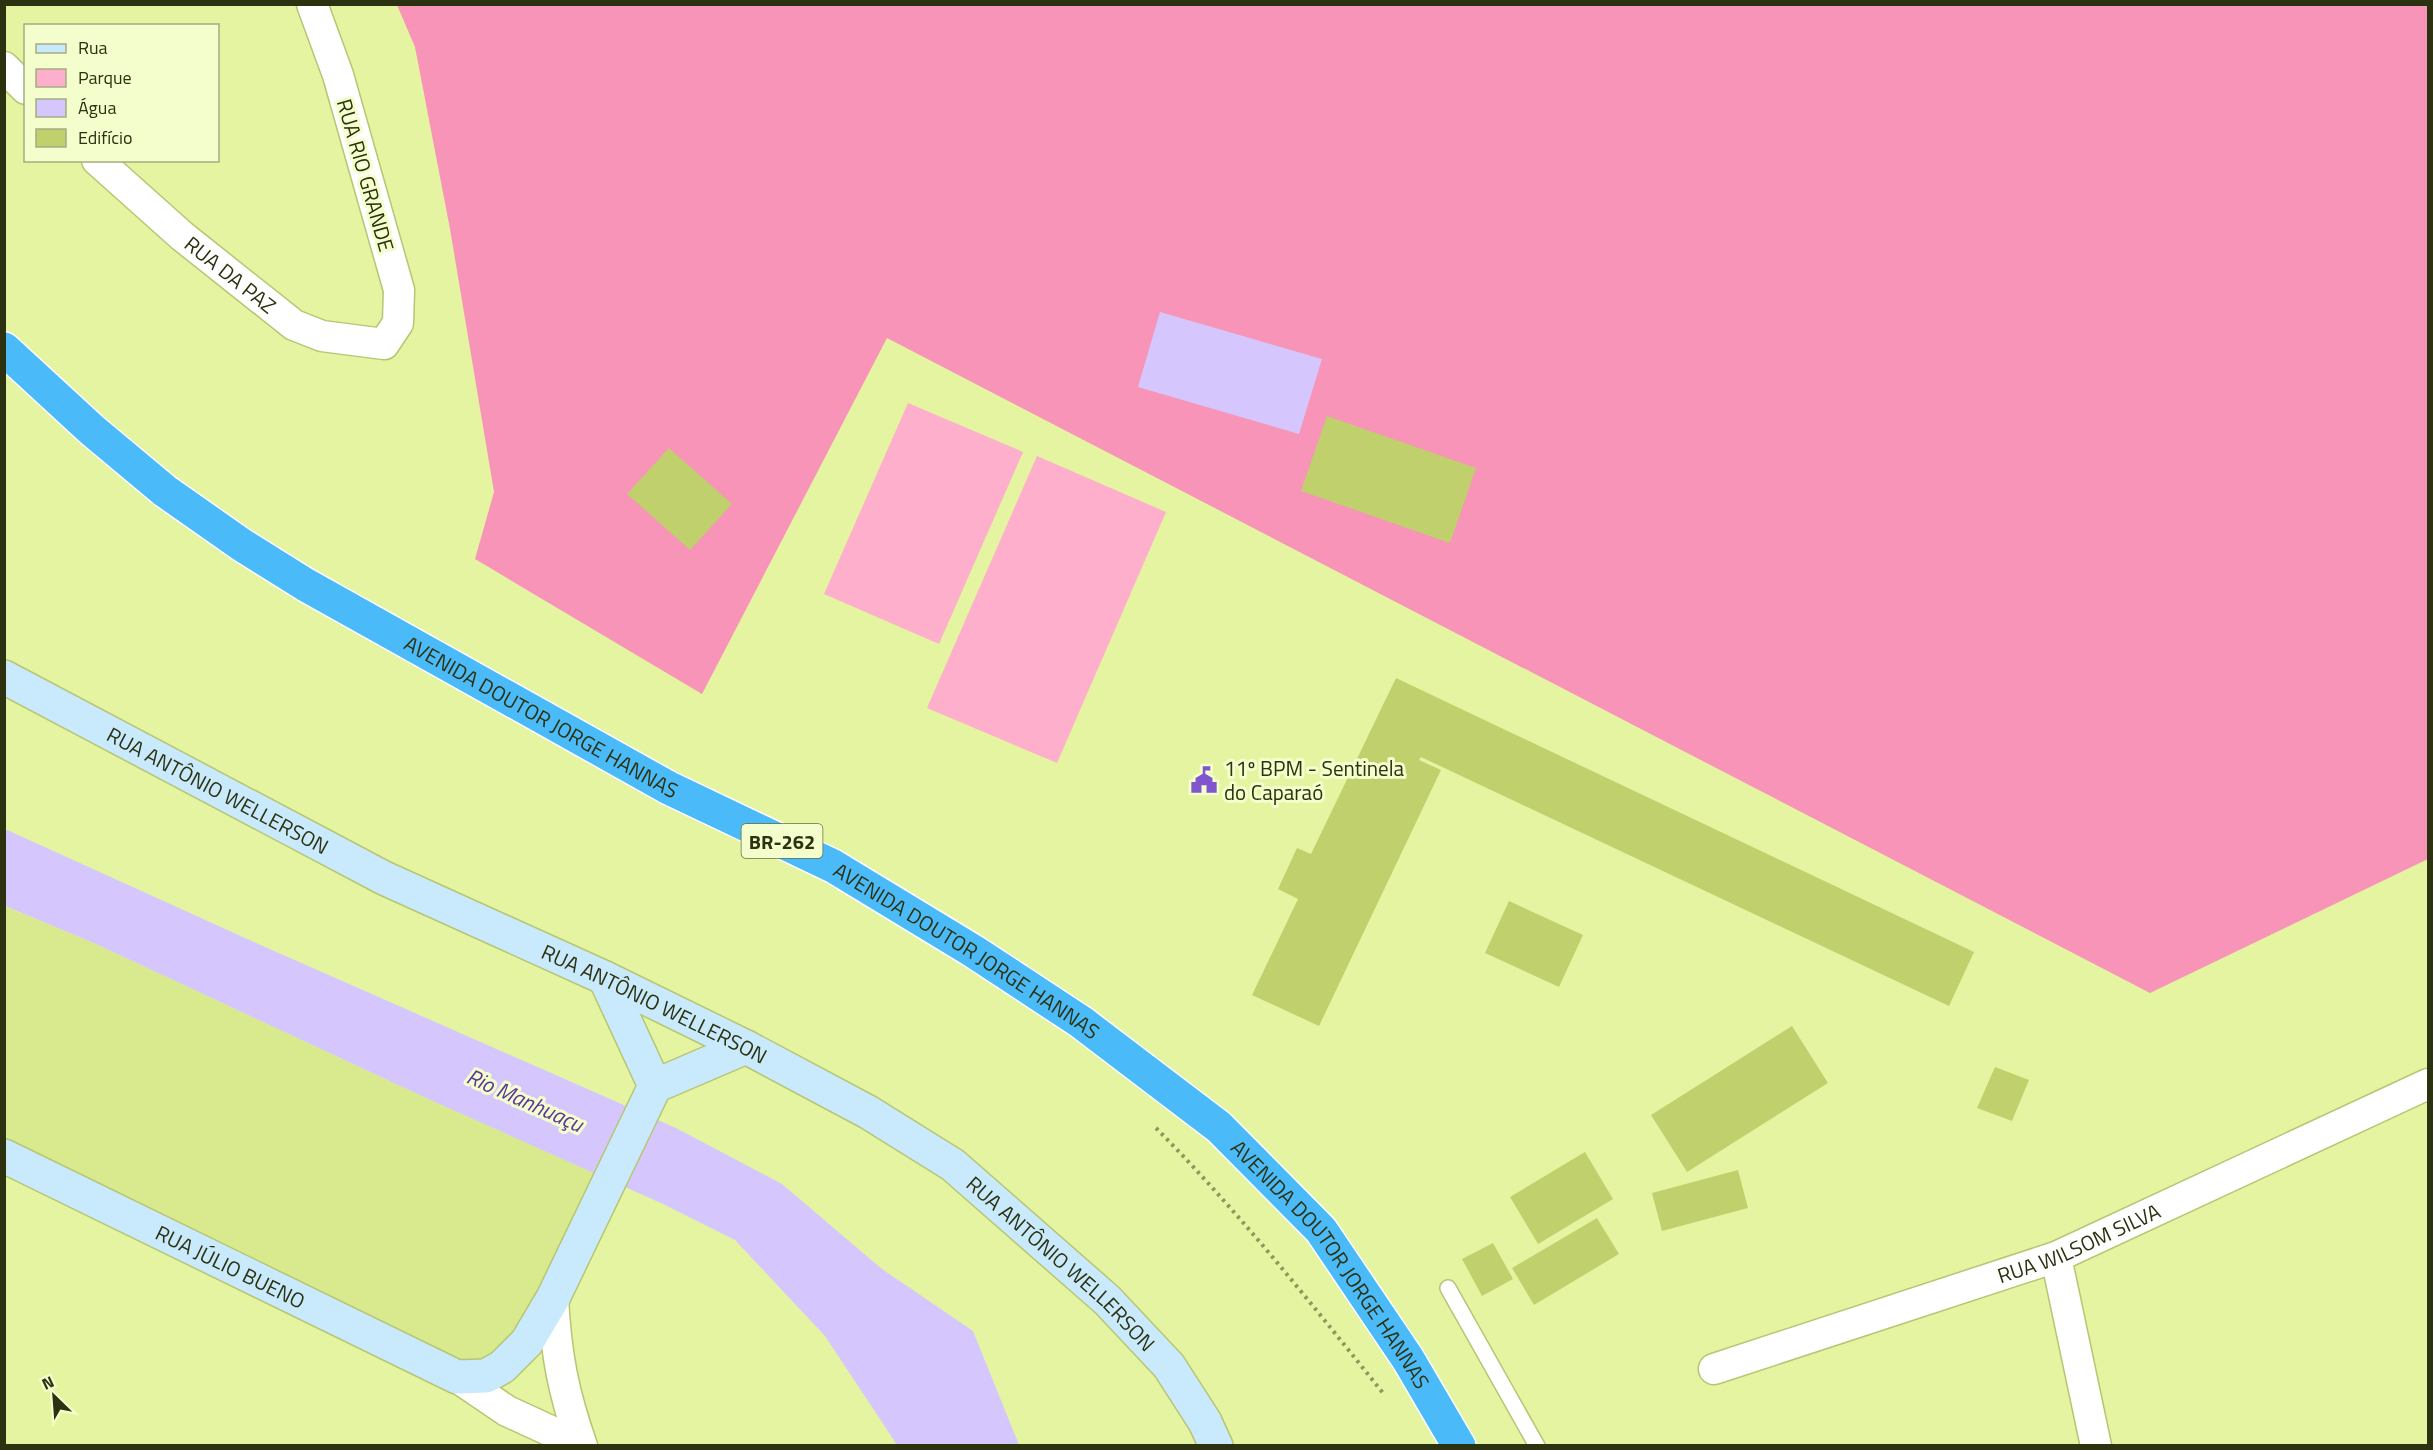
<svg xmlns="http://www.w3.org/2000/svg" width="2433" height="1450" viewBox="0 0 2433 1450" font-family="'Titillium Web',sans-serif">
  <style>
    .built { fill: #d9e98d }
    .green { fill: #feafcb }
    .forest { fill: #f794b8 }
    .water { fill: #d5c7fd }
    .building { fill: #c0d06c }
    .lines { fill: none; stroke-linecap: round; stroke-linejoin: round }
    .lane-casing { stroke: #b7c574; stroke-width: 18 }
    .street-casing { stroke: #b7c574; stroke-width: 33 }
    .secondary-casing { stroke: #b7c574; stroke-width: 36 }
    .highway-casing { stroke: #fff; stroke-width: 36 }
    .path { stroke: #8c975b; stroke-width: 4; stroke-dasharray: 3 4.5; stroke-linecap: butt }
    .lane { stroke: #fff; stroke-width: 15 }
    .street { stroke: #fff; stroke-width: 30 }
    .secondary { stroke: #c9eafd; stroke-width: 33 }
    .highway { stroke: #4abaf8; stroke-width: 33 }
    .labels { text-anchor: middle; dominant-baseline: central; stroke-width: 6; stroke-linejoin: round; paint-order: stroke }
    .shield { fill: #f4fecd; stroke: #686e48; stroke-width: 1.5 }
    .shield-label { font-size: 20px; font-weight: bold; fill: #2c310f }
    .street-label { font-size: 21px; fill: #2c310f; stroke: #f4fecd }
    .poi-label { font-size: 21px; fill: #2c310f; stroke: #f4fecd; text-anchor: start }
    .water-label { font-size: 22px; font-style: italic; fill: #5d379b; stroke: #f4fecd }
  </style>
  <rect width="100%" height="100%" fill="#e5f4a1"/>
  <path class="built" d="M 4,906 L 96,944 L 426,1098 L 610,1180 L 486,1376 L 5,1156 Z"/>
  <path class="green" d="M 908,403 L 1023,452 L 939,644 L 824,594 Z
    M 1037,456 L 1166,512 L 1057,763 L 927,708 Z"/>
  <path class="forest" d="M 397,5 L 2428,5 L 2428,859 L 2150,993 L 887,338 L 702,694 L 475,559 L 494,492 L 450,229 L 415,47 Z"/>
  <path class="water" d="M 1160,312 L 1322,359 L 1299,434 L 1138,387 Z
    M 5,829 L 256,943 L 676,1128 L 782,1184 L 882,1269 L 973,1331 L 1019,1445 L 897,1445 L 825,1336 L 735,1240 L 663,1204 L 426,1098 L 96,944 L 5,906 Z"/>
  <path class="building" d="M 1327,416 L 1476,468 L 1450,543 L 1301,491 Z
    M 669,448 L 732,504 L 690,550 L 627,494 Z
    M 1396,678 L 1974,952 L 1949,1006 L 1421,757 L 1419,760 L 1441,770 L 1319,1026 L 1252,995 L 1298,899 L 1278,889 L 1297,848 L 1311,854 Z
    M 1509,901 L 1583,935 L 1559,987 L 1485,953 Z
    M 1792,1026 L 1828,1083 L 1687,1172 L 1651,1115 Z
    M 1995,1067 L 2029,1080 L 2012,1121 L 1977,1108 Z
    M 1585,1152 L 1613,1199 L 1538,1244 L 1510,1197 Z
    M 1738,1170 L 1748,1208 L 1662,1231 L 1652,1193 Z
    M 1597,1218 L 1619,1254 L 1534,1305 L 1512,1268 Z
    M 1493,1243 L 1513,1279 L 1482,1296 L 1462,1259 Z"/>
  <g class="lines">
    <defs>
      <path id="lane" d="M 1448,1288 L 1537,1446"/>
      <g id="street">
        <path d="M 4,67 L 26,89"/>
        <path id="s1" d="M 97,160 L 182,236 L 294,325 L 322,336 L 384,344 L 398,323 L 399,290 L 338,75 L 312,4"/>
        <path d="M 2056,1257 L 2096,1446"/>
        <path d="M 553,1298 C 556,1354 563,1392 582,1446"/>
        <path id="s2" d="M 1714,1369 L 2056,1257 L 2428,1084"/>
        <path d="M 457,1377 L 507,1411 L 581,1445"/>
      </g>
      <g id="secondary">
        <path id="s3" d="M 4,677 L 384,878 L 605,978 L 746,1047 L 868,1112 L 953,1165 L 1107,1300 L 1169,1366 L 1205,1422 L 1216,1446"/>
        <path d="M 605,978 L 655,1086"/>
        <path d="M 655,1086 L 746,1047"/>
        <path id="s4" d="M 4,1156 L 457,1377 L 486,1376 L 502,1367 L 527,1342 L 553,1298 L 655,1086"/>
      </g>
      <g id="highway">
        <path id="s5" d="M 4,349 L 92,430 L 165,491 L 242,545 L 306,585 L 669,788 L 833,866 L 973,951 L 1081,1022 L 1219,1127 L 1321,1230 L 1408,1359 L 1459,1446"/>
      </g>
    </defs>
    <use href="#lane" class="lane-casing"/>
    <use href="#street" class="street-casing"/>
    <use href="#secondary" class="secondary-casing"/>
    <use href="#highway" class="highway-casing"/>
    <path class="path" d="M 1156,1128 C 1238,1211 1310,1302 1383,1393"/>
    <use href="#lane" class="lane"/>
    <use href="#street" class="street"/>
    <use href="#secondary" class="secondary"/>
    <use href="#highway" class="highway"/>
  </g>
  <defs>
    <symbol id="civic-bare" viewBox="-9 -9 18 18"><path d="M-.6-6.5H3V-4.5H.6V-3L4-1V1h2V6H-6V1h2V-1L-.6-3ZM-1.2 2.5V6h2.4V2.5Z" fill="#8155ce" stroke="#f4fecd" stroke-width="2.5" paint-order="stroke"/></symbol>
  </defs>
  <g fill-rule="evenodd">
    <use href="#civic-bare" x="1185" y="761" width="38" height="38"/>
  </g>
  <g class="labels">
    <rect class="shield" x="741.5" y="824" width="81" height="34" rx="4.5"/>
    <g class="shield-label">
      <text x="782" y="841">BR-262</text>
    </g>
    <g class="street-label">
      <text transform="translate(366 175) rotate(74)">RUA RIO GRANDE</text>
      <text stroke="none"><textPath href="#s1" startOffset="176">RUA DA PAZ</textPath></text>
      <text stroke="none"><textPath href="#s5" startOffset="654">AVENIDA DOUTOR JORGE HANNAS</textPath></text>
      <text stroke="none"><textPath href="#s3" startOffset="242">RUA ANTÔNIO WELLERSON</textPath></text>
      <text stroke="none"><textPath href="#s5" startOffset="1140">AVENIDA DOUTOR JORGE HANNAS</textPath></text>
      <text stroke="none"><textPath href="#s3" startOffset="728">RUA ANTÔNIO WELLERSON</textPath></text>
      <text stroke="none"><textPath href="#s2" startOffset="386">RUA WILSOM SILVA</textPath></text>
      <text stroke="none"><textPath href="#s3" startOffset="1214">RUA ANTÔNIO WELLERSON</textPath></text>
      <text stroke="none"><textPath href="#s5" startOffset="1626">AVENIDA DOUTOR JORGE HANNAS</textPath></text>
      <text stroke="none"><textPath href="#s4" startOffset="252">RUA JÚLIO BUENO</textPath></text>
    </g>
    <g class="poi-label">
      <text x="1224" y="768">11º BPM - Sentinela<tspan x="1224" dy="24">do Caparaó</tspan></text>
    </g>
    <g class="water-label">
      <text transform="translate(525 1100) rotate(24)">Rio Manhuaçu</text>
    </g>
  </g>
  <rect width="2433" height="1450" fill="none" stroke="#2c310f" stroke-width="12"/>
  <rect x="24" y="24" width="195" height="138" fill="#f4fecd" stroke="#a4ac81" stroke-width="1.5"/>
  <rect x="36" y="44" width="30" height="9" fill="#c9eafd" stroke="#a4ac81" stroke-width="1.5"/>
  <text x="78" y="54" font-size="18" fill="#2c310f">Rua</text>
  <rect x="36" y="69" width="30" height="18" fill="#feafcb" stroke="#a4ac81" stroke-width="1.5"/>
  <text x="78" y="84" font-size="18" fill="#2c310f">Parque</text>
  <rect x="36" y="99" width="30" height="18" fill="#d5c7fd" stroke="#a4ac81" stroke-width="1.5"/>
  <text x="78" y="114" font-size="18" fill="#2c310f">Água</text>
  <rect x="36" y="129" width="30" height="18" fill="#c0d06c" stroke="#a4ac81" stroke-width="1.5"/>
  <text x="78" y="144" font-size="18" fill="#2c310f">Edifício</text>
  <g transform="translate(54 1396) rotate(335)" stroke="#f4fecd" stroke-width="4.5" paint-order="stroke">
  <path d="M0-4.5L10 22L0 15L-10 22Z" fill="#2c310f"/>
  <text y="-9" font-size="16" font-weight="bold" text-anchor="middle" fill="#2c310f">N</text>
  </g>
</svg>
